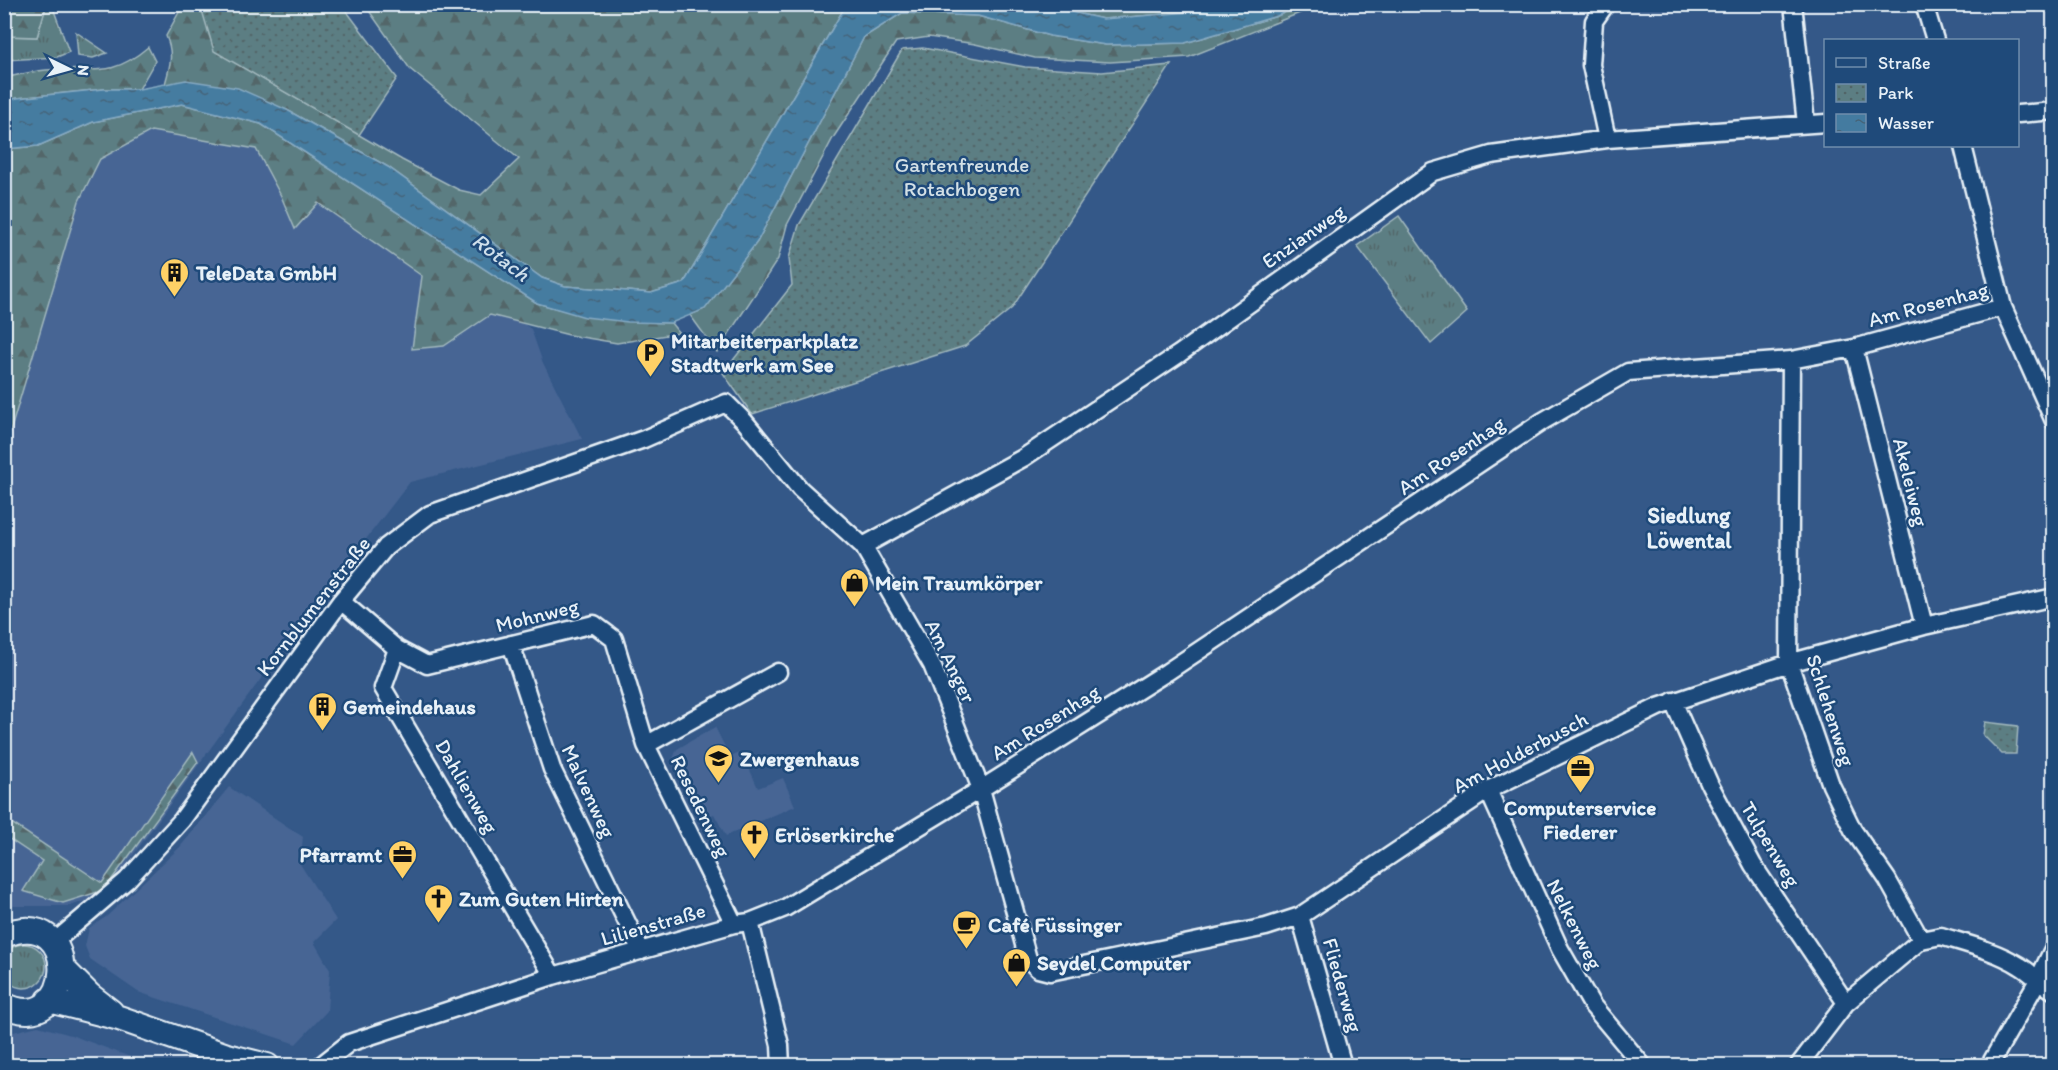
<svg xmlns="http://www.w3.org/2000/svg" width="2058" height="1070" viewBox="0 0 2058 1070" font-family="Itim,sans-serif">
  <style>
    .built { fill: #466594 }
    .grass { fill: url(#grass-tufts); stroke: #a2b8be; stroke-width: 1.5 }
    .forest { fill: url(#forest-firs); stroke: #a2b8be; stroke-width: 1.5 }
    .park { fill: url(#park-dots); stroke: #a2b8be; stroke-width: 1.5 }
    .water { fill: url(#water-ripples); stroke: #86aac3; stroke-width: 1.5 }
    .lines { fill: none; stroke-linecap: round; stroke-linejoin: round }
    .minor-casing { stroke: #e8f1f8; stroke-width: 21 }
    .secondary-casing { stroke: #e8f1f8; stroke-width: 28 }
    .minor { stroke: #1f4a7a; stroke-width: 16 }
    .secondary { stroke: #1f4a7a; stroke-width: 24 }
    .labels { text-anchor: middle; dominant-baseline: central; stroke-width: 5; stroke-linejoin: round; paint-order: stroke }
    .park-label { font-size: 21px; fill: #d3e0e6; stroke: #1f4a7a }
    .street-label { font-size: 21px; fill: #e8f1f8; stroke: #1f4a7a }
    .poi-label { font-size: 21px; font-weight: bold; fill: #e8f1f8; stroke: #1f4a7a; text-anchor: start }
    .water-label { font-size: 22px; font-style: italic; fill: #cfdfeb; stroke: #1f4a7a }
    .neighbourhood-label { font-size: 22px; font-weight: bold; fill: #e8f1f8; stroke: #1f4a7a }
  </style>
  <defs>
    <pattern id="grass-tufts" width="24" height="20" patternUnits="userSpaceOnUse" patternTransform="scale(1.5)"><rect width="24" height="20" fill="#5c7e83"/><path d="M3 7l-1-3M5 7V3M7 7l1-3M15 17l-1-3M17 17v-4M19 17l1-3" fill="none" stroke="#526669"/></pattern>
    <pattern id="forest-firs" width="22" height="20" patternUnits="userSpaceOnUse" patternTransform="scale(1.5)"><rect width="22" height="20" fill="#5c7e83"/><path d="M5 1l3.5 6h-7zM16 11l3.5 6h-7z" fill="#526669"/></pattern>
    <pattern id="park-dots" width="8" height="8" patternUnits="userSpaceOnUse" patternTransform="scale(1.5)"><rect width="8" height="8" fill="#5c7e83"/><path d="M2 2h.1M6 6h.1" fill="none" stroke="#526669" stroke-width="1.8" stroke-linecap="round"/></pattern>
    <pattern id="water-ripples" width="26" height="14" patternUnits="userSpaceOnUse" patternTransform="scale(1.5)"><rect width="26" height="14" fill="#447ba0"/><path d="M2 4q2-2 4 0t4 0M15 11q2-2 4 0t4 0" fill="none" stroke="#456479"/></pattern>
  </defs>
  <rect width="100%" height="100%" fill="#345888"/>
  <filter id="ink" filterUnits="userSpaceOnUse"><feTurbulence type="fractalNoise" baseFrequency=".0167" numOctaves="2"/><feDisplacementMap in="SourceGraphic" scale="12" xChannelSelector="R" yChannelSelector="G"/><feConvolveMatrix kernelMatrix="1 2 1 2 8 2 1 2 1" color-interpolation-filters="sRGB"/></filter>
  <g filter="url(#ink)">
    <path class="built" d="M 152,124 L 268,146 L 531,329 L 543,363 L 582,439 L 410,482 L 302,622 L 105,894 L 70,906 L 5,906 L 4,449 L 79,201 L 100,159 Z
      M 715,727 L 730,757 L 742,752 L 758,788 L 783,778 L 795,806 L 726,836 L 714,814 L 700,819 L 672,761 L 677,749 Z
      M 229,787 L 303,837 L 300,864 L 336,920 L 314,942 L 330,970 L 327,1011 L 296,1044 L 138,992 L 90,959 L 85,946 L 89,928 L 106,917 L 180,847 Z
      M 38,1026 L 71,1035 L 152,1065 L 5,1065 L 5,1036 L 9,1033 Z"/>
    <path class="grass" d="M 42,5 L 52,5 L 69,52 L 57,57 L 5,60 L 4,36 L 37,37 L 45,10 Z
      M 76,32 L 107,53 L 93,58 L 78,56 Z
      M 1399,216 L 1467,312 L 1431,344 L 1357,246 Z
      M2 966a22 22 0 1 1 44 0a22 22 0 1 1-44 0Z"/>
    <path class="forest" d="M 4,5 L 42,5 L 45,10 L 37,37 L 5,36 Z
      M 183,5 L 201,5 L 215,51 L 402,160 L 459,190 L 481,195 L 519,159 L 410,69 L 365,5 L 846,5 L 684,283 L 651,293 L 565,286 L 542,278 L 388,167 L 287,110 L 165,84 C 170,66 174,54 166,36 Z
      M 1040,5 L 1223,5 L 1190,12 L 1103,19 Z
      M 1301,5 L 1320,5 L 1189,57 L 1110,62 L 1035,58 L 975,44 L 929,37 L 896,42 L 833,138 L 787,225 L 778,259 L 717,352 L 690,315 L 705,309 L 757,242 L 864,37 L 902,13 L 978,16 L 1050,36 L 1106,45 L 1185,43 L 1277,16 Z
      M 148,47 L 155,61 L 139,89 L 104,89 L 17,98 L 5,102 L 5,78 C 18,75 32,71 46,70 C 92,66 108,81 148,47 Z
      M 182,104 L 261,124 L 537,303 C 585,317 621,322 671,323 L 679,333 L 617,343 L 569,335 L 490,315 L 444,346 L 412,349 L 422,276 L 318,203 L 295,229 L 281,196 L 256,149 L 151,131 L 100,159 L 79,201 L 5,449 L 5,149 L 38,146 L 93,122 Z
      M 193,752 L 198,762 L 104,890 L 63,903 L 23,891 L 42,861 L 5,836 L 4,818 L 102,883 Z"/>
    <path class="park" d="M 204,5 L 342,5 L 397,78 L 359,135 L 214,51 L 201,7 Z
      M 923,48 L 1025,67 L 1102,72 L 1171,65 L 1012,308 L 965,346 L 752,414 L 723,373 L 792,285 L 789,258 L 799,225 L 902,50 Z
      M 1985,722 L 2018,726 L 2016,754 L 2002,754 L 1983,735 Z"/>
    <path class="water" d="M 846,5 L 1040,5 L 1103,19 L 1190,12 L 1223,5 L 1301,5 L 1277,16 L 1185,43 L 1106,45 L 1050,36 L 978,16 L 902,13 L 864,37 L 757,242 L 705,309 L 671,323 L 628,322 L 585,317 L 537,303 L 261,124 L 182,104 L 93,122 L 38,146 L 5,149 L 5,102 L 17,98 L 104,89 L 139,89 L 186,80 L 238,88 L 287,110 L 388,167 L 542,278 L 565,286 L 651,293 L 684,283 Z"/>
    <g class="lines">
      <defs>
        <path id="minor" d="M 1606,4 L 1594,21 L 1591,65 L 1607,139
          M 1793,4 L 1806,124
          M 1924,4 L 1935,40
          M 2018,114 L 2054,111
          M 1963,146 L 2003,307 L 2054,421
          M 1854,348 L 1924,626
          M 1791,360 L 1789,663 L 1831,785 L 1853,830 L 1887,879 L 1921,940
          M 863,546 L 1023,458 L 1179,354 L 1433,172 L 1491,155 L 1607,139 L 1826,123
          M 341,601 L 397,649 L 383,688 L 553,976
          M 511,644 L 552,769 L 641,951
          M 397,649 L 427,665 L 594,624 L 614,639 L 646,745
          M 1673,701 L 1710,785 L 1753,865 L 1846,1003
          M 1488,790 L 1560,949 L 1592,1005 L 1643,1066
          M 1300,916 L 1343,1066
          M 750,922 L 780,1045 L 781,1066
          M 734,924 L 646,745 L 778,672
          M 53,943 L 127,880 L 182,820 L 341,601 L 386,547 L 430,514 L 644,439 L 726,403 L 745,422 L 800,489 L 863,546 L 932,665 L 981,789 L 1028,959 L 1038,969 L 1050,972 L 1266,927 L 1300,916 L 1488,790 L 1658,707 L 1789,663 L 1924,626 L 2054,597
          M 320,1066 L 349,1043 L 553,976 L 734,924 L 750,922 L 785,908 L 981,789 L 1167,672 L 1543,421 L 1628,372 L 1791,360 L 1854,348 L 2003,307
          M 1798,1066 L 1846,1003 L 1921,940 L 1941,936 C 1967,944 1996,951 2020,966 C 2032,973 2041,984 2054,991
          M 1989,1066 L 2037,982 L 2054,947"/>
        <path id="secondary" d="M 4,935 C 85,902 76,1041 4,1005
          M 64,970 L 89,995 L 111,1012
          M 49,1000 L 119,1018 L 227,1056 L 267,1066"/>
      </defs>
      <use href="#minor" class="minor-casing"/>
      <use href="#secondary" class="secondary-casing"/>
      <use href="#minor" class="minor"/>
      <use href="#secondary" class="secondary"/>
    </g>
  </g>
  <defs>
    <symbol id="building-pin" viewBox="-11 -11 22 30"><path d="M0 17L-7.5 6A9.5 9.5 0 1 1 7.5 6Z" fill="#ffd166" stroke="#1f4a7a"/><path d="M-4-6H4V6H1V3H-1V6H-4ZM-2.5-4.3h1.7v1.8h-1.7ZM.8-4.3h1.7v1.8H.8ZM-2.5-1h1.7V.8h-1.7ZM.8-1h1.7V.8H.8Z" fill="#111"/></symbol>
    <symbol id="parking-pin" viewBox="-11 -11 22 30"><path d="M0 17L-7.5 6A9.5 9.5 0 1 1 7.5 6Z" fill="#ffd166" stroke="#1f4a7a"/><path d="M-3.5-5.5H1a3.5 3.5 0 0 1 0 7H-1V5.5H-3.5ZM-1-3.4V-.6H.8a1.4 1.4 0 0 0 0-2.8Z" fill="#111"/></symbol>
    <symbol id="shop-pin" viewBox="-11 -11 22 30"><path d="M0 17L-7.5 6A9.5 9.5 0 1 1 7.5 6Z" fill="#ffd166" stroke="#1f4a7a"/><path d="M-5-2.5h2.3a2.7 3.5 0 0 1 5.4 0H5L5.5 6h-11ZM-1.5-2.5h3a1.5 2.3 0 0 0-3 0Z" fill="#111"/></symbol>
    <symbol id="school-pin" viewBox="-11 -11 22 30"><path d="M0 17L-7.5 6A9.5 9.5 0 1 1 7.5 6Z" fill="#ffd166" stroke="#1f4a7a"/><path d="M0-5L7-2L0 1L-7-2ZM-4 1L0 2.5L4 1V4Q0 6-4 4Z" fill="#111"/></symbol>
    <symbol id="office-pin" viewBox="-11 -11 22 30"><path d="M0 17L-7.5 6A9.5 9.5 0 1 1 7.5 6Z" fill="#ffd166" stroke="#1f4a7a"/><path d="M-6-3h4V-5.5h4V-3h4V5H-6ZM-1-4.5V-3h2v-1.5ZM-6 0V1H6V0Z" fill="#111"/></symbol>
    <symbol id="church-pin" viewBox="-11 -11 22 30"><path d="M0 17L-7.5 6A9.5 9.5 0 1 1 7.5 6Z" fill="#ffd166" stroke="#1f4a7a"/><path d="M-1.2-6h2.4v3.5h3.3v2.4h-3.3V6h-2.4V-.1h-3.3v-2.4h3.3Z" fill="#111"/></symbol>
    <symbol id="cafe-pin" viewBox="-11 -11 22 30"><path d="M0 17L-7.5 6A9.5 9.5 0 1 1 7.5 6Z" fill="#ffd166" stroke="#1f4a7a"/><path d="M-5.5-4.5H6V0H3Q3 3.5 0 3.5H-2.5Q-5.5 3.5-5.5 0ZM3-3.2v2h1.7v-2ZM-6 4.5H4V6H-6Z" fill="#111"/></symbol>
  </defs>
  <g fill-rule="evenodd">
    <use href="#building-pin" x="158" y="256" width="33" height="45"/>
    <use href="#parking-pin" x="634" y="336" width="33" height="45"/>
    <use href="#shop-pin" x="838" y="566" width="33" height="45"/>
    <use href="#building-pin" x="306" y="690" width="33" height="45"/>
    <use href="#school-pin" x="702" y="742" width="33" height="45"/>
    <use href="#office-pin" x="1564" y="752" width="33" height="45"/>
    <use href="#church-pin" x="738" y="818" width="33" height="45"/>
    <use href="#office-pin" x="386" y="838" width="33" height="45"/>
    <use href="#church-pin" x="422" y="882" width="33" height="45"/>
    <use href="#cafe-pin" x="950" y="908" width="33" height="45"/>
    <use href="#shop-pin" x="1000" y="946" width="33" height="45"/>
  </g>
  <g class="labels">
    <g class="park-label">
      <text x="962" y="164">Gartenfreunde<tspan x="962" dy="24">Rotachbogen</tspan></text>
    </g>
    <g class="street-label">
      <text transform="translate(1303 236) rotate(-35)">Enzianweg</text>
      <text transform="translate(1928 304) rotate(-15)">Am Rosenhag</text>
      <text transform="translate(1451 455) rotate(-34)">Am Rosenhag</text>
      <text transform="translate(1911 482) rotate(76)">Akeleiweg</text>
      <text transform="translate(313 606) rotate(-52)">Kornblumenstraße</text>
      <text transform="translate(537 615) rotate(-14)">Mohnweg</text>
      <text transform="translate(951 661) rotate(64)">Am Anger</text>
      <text transform="translate(1831 710) rotate(72)">Schlehenweg</text>
      <text transform="translate(1045 722) rotate(-32)">Am Rosenhag</text>
      <text transform="translate(1520 752) rotate(-28)">Am Holderbusch</text>
      <text transform="translate(467 786) rotate(60)">Dahlienweg</text>
      <text transform="translate(589 791) rotate(65)">Malvenweg</text>
      <text transform="translate(701 806) rotate(64)">Resedenweg</text>
      <text transform="translate(1771 844) rotate(59)">Tulpenweg</text>
      <text transform="translate(653 924) rotate(-16)">Lilienstraße</text>
      <text transform="translate(1575 924) rotate(63)">Nelkenweg</text>
      <text transform="translate(1343 985) rotate(74)">Fliederweg</text>
    </g>
    <g class="poi-label">
      <text x="196" y="272">TeleData GmbH</text>
      <text x="671" y="340">Mitarbeiterparkplatz<tspan x="671" dy="24">Stadtwerk am See</tspan></text>
      <text x="875" y="582">Mein Traumkörper</text>
      <text x="343" y="706">Gemeindehaus</text>
      <text x="740" y="758">Zwergenhaus</text>
      <text x="1580" y="807" text-anchor="middle">Computerservice<tspan x="1580" dy="24">Fiederer</tspan></text>
      <text x="775" y="834">Erlöserkirche</text>
      <text x="382" y="854" text-anchor="end">Pfarramt</text>
      <text x="459" y="898">Zum Guten Hirten</text>
      <text x="988" y="924">Café Füssinger</text>
      <text x="1037" y="962">Seydel Computer</text>
    </g>
    <g class="water-label">
      <text transform="translate(501 257) rotate(37)">Rotach</text>
    </g>
    <g class="neighbourhood-label">
      <text x="1689" y="515">Siedlung<tspan x="1689" dy="25">Löwental</tspan></text>
    </g>
  </g>
  <rect width="2058" height="1070" fill="none" stroke="#1f4a7a" stroke-width="24"/>
  <rect x="12" y="12" width="2034" height="1046" fill="none" stroke="#e8f1f8" stroke-width="2" filter="url(#ink)"/>
  <rect x="1824" y="39" width="195" height="108" fill="#1f4a7a" stroke="#6f8dac" stroke-width="1.5"/>
  <rect x="1836" y="58" width="30" height="9" fill="#1f4a7a" stroke="#6f8dac" stroke-width="1.5"/>
  <text x="1878" y="69" font-size="18" fill="#e8f1f8">Straße</text>
  <rect x="1836" y="84" width="30" height="18" fill="url(#park-dots)" stroke="#6f8dac" stroke-width="1.5"/>
  <text x="1878" y="99" font-size="18" fill="#e8f1f8">Park</text>
  <rect x="1836" y="114" width="30" height="18" fill="url(#water-ripples)" stroke="#6f8dac" stroke-width="1.5"/>
  <text x="1878" y="129" font-size="18" fill="#e8f1f8">Wasser</text>
  <g transform="translate(69 69) rotate(95)" stroke="#1f4a7a" stroke-width="4.5" paint-order="stroke">
  <path d="M0-4.5L10 22L0 15L-10 22Z" fill="#e8f1f8"/>
  <text y="-9" font-size="16" font-weight="bold" text-anchor="middle" fill="#e8f1f8">N</text>
  </g>
</svg>
